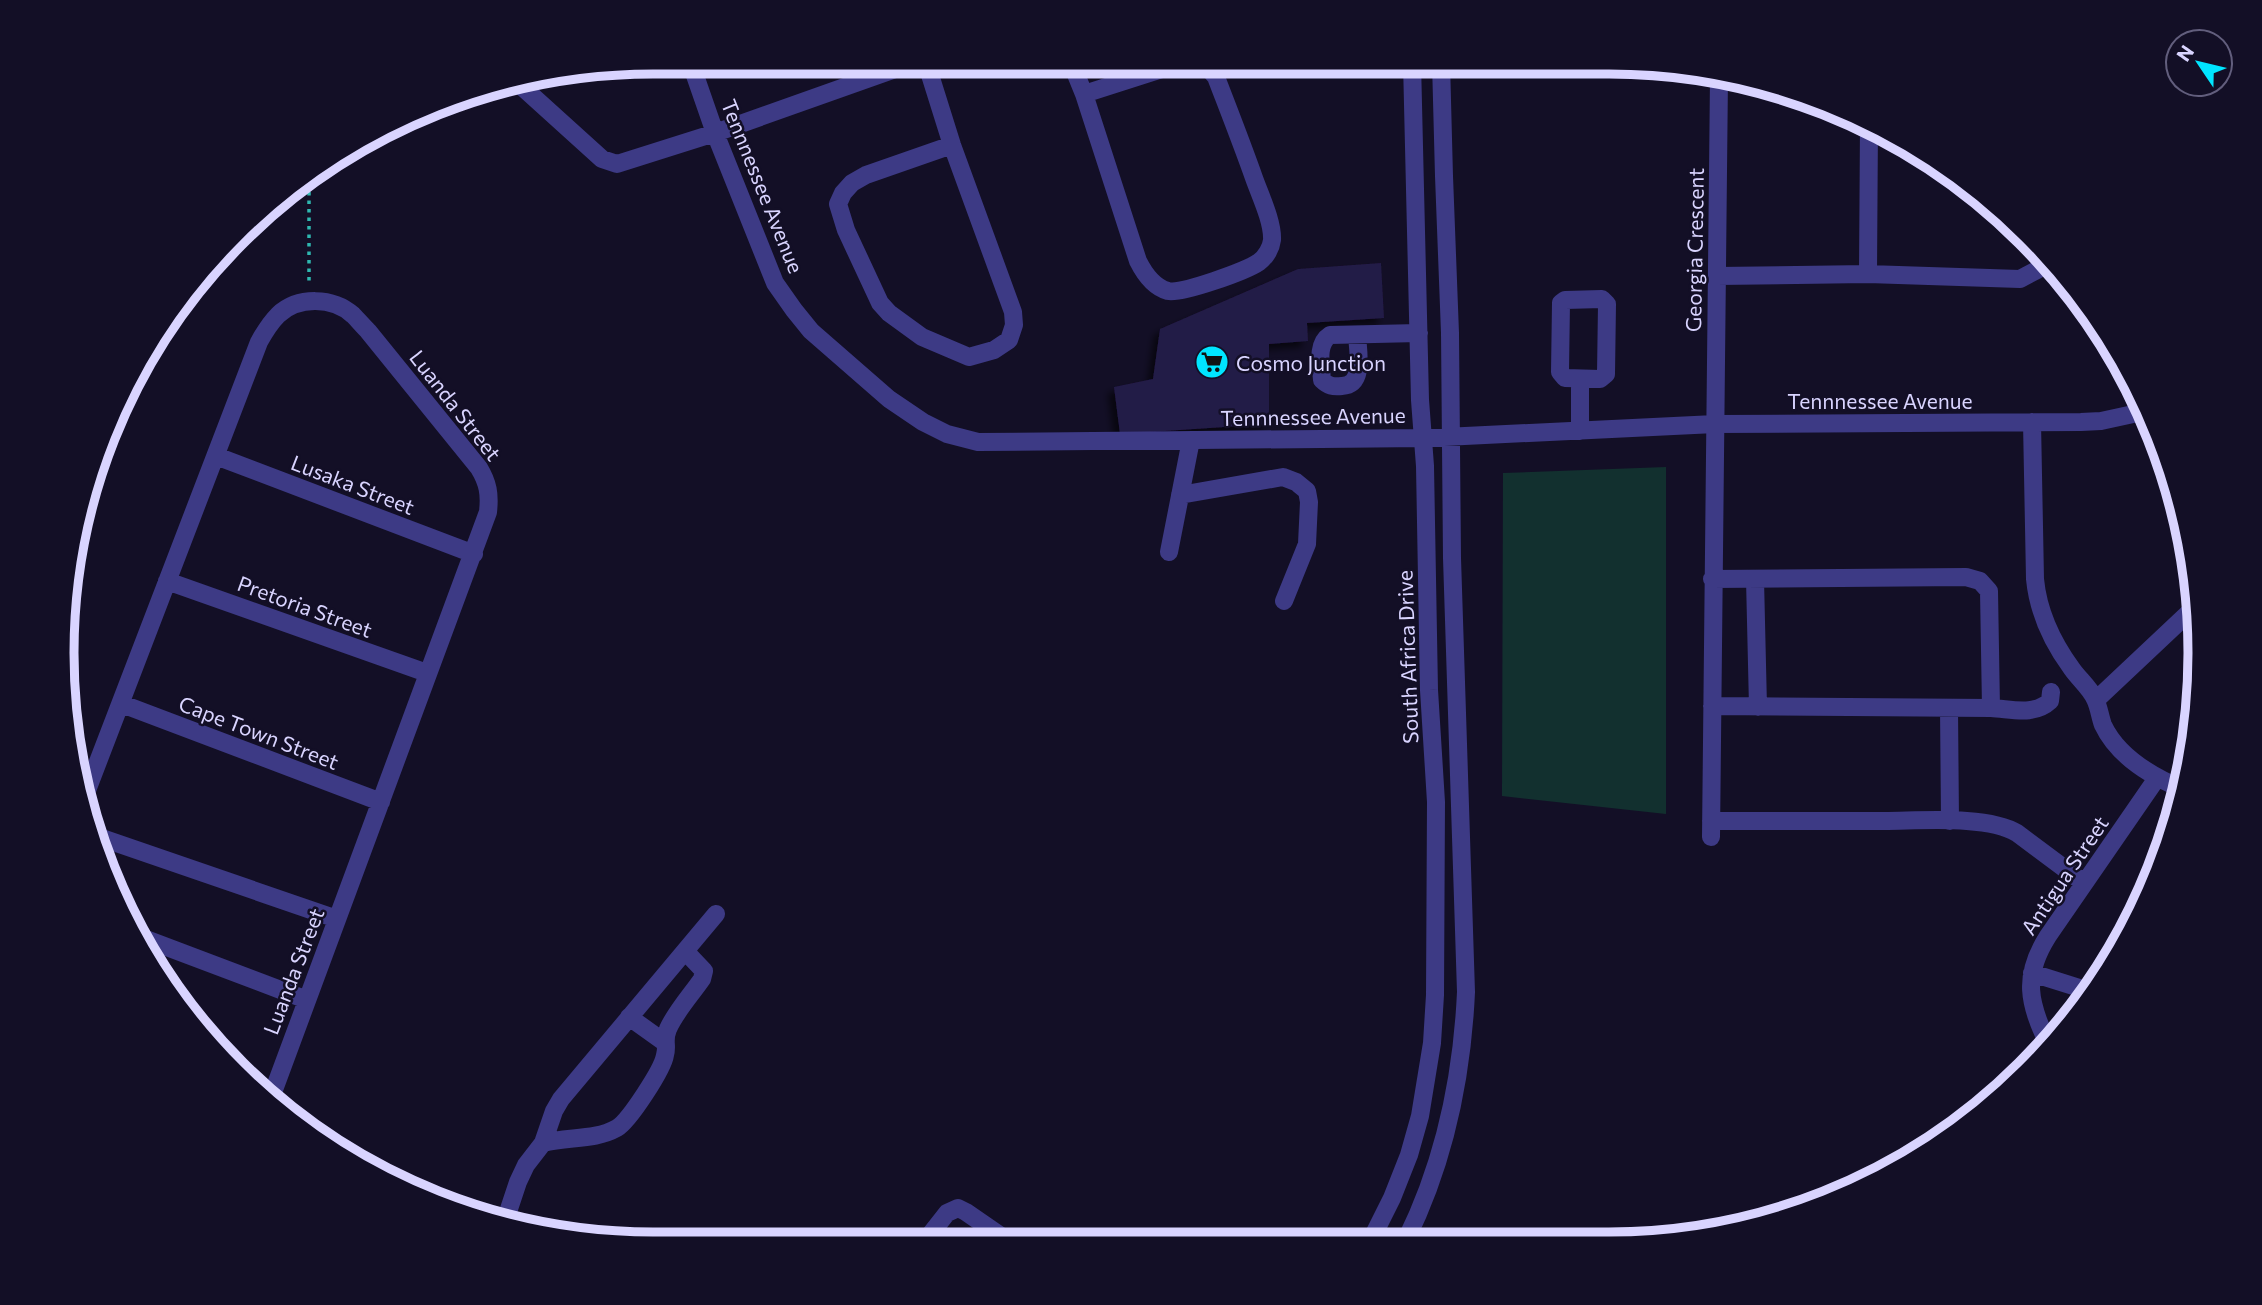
<svg xmlns="http://www.w3.org/2000/svg" width="2262" height="1305" viewBox="0 0 2262 1305" font-family="Commissioner,sans-serif">
  <style>
    .green { fill: #12302f }
    .building { fill: #241b47; filter: url(#shadow) }
    .lines { fill: none; stroke-linecap: round; stroke-linejoin: round }
    .path { stroke: #2fb8b0; stroke-width: 3.5; stroke-dasharray: 3.5 5; stroke-linecap: butt }
    .minor { stroke: #3d3a85; stroke-width: 18 }
    .labels { text-anchor: middle; dominant-baseline: central; stroke-width: 5; stroke-linejoin: round; paint-order: stroke }
    .street-label { font-size: 21px; fill: #d9d4ff; stroke: #130f26 }
    .poi-label { font-size: 21px; fill: #d9d4ff; stroke: #130f26; text-anchor: start }
    .rim { fill: none; stroke: #d9d4ff; stroke-width: 9 }
  </style>
  <defs>
    <filter id="shadow"><feDropShadow dx="-6" dy="6" stdDeviation="3.5" flood-color="#0009"/></filter>
  </defs>
  <rect width="100%" height="100%" fill="#130f26"/>
  <path class="green" d="M 1666,467 L 1666,814 L 1502,796 L 1503,473 Z"/>
  <path class="building" d="M 1381,263 L 1384,318 L 1307,323 L 1308,341 L 1269,344 L 1269,424 L 1120,434 L 1114,387 L 1153,379 L 1160,329 L 1298,269 Z"/>
  <g class="lines">
    <path class="path" d="M 309,175 L 309,285"/>
    <path class="minor" d="M 690,61 L 715,133 L 775,283 L 794,310 L 811,331 L 889,399 L 923,422 L 947,434 L 978,442 L 1424,438 L 1715,424 L 2081,422 L 2101,421 L 2147,411
      M 926,62 L 952,145 L 1013,312 L 1014,325 L 1009,340 L 994,350 L 969,357 L 922,337 L 889,313 L 880,303 L 846,230 L 838,204 L 843,193 L 852,183 L 866,175 L 952,145
      M 1071,62 L 1084,94 L 1138,261 C 1144,273 1153,287 1168,291 C 1182,294 1246,271 1259,262 C 1266,257 1271,248 1272,240 C 1273,222 1260,195 1254,178 C 1242,144 1229,111 1216,77 C 1209,68 1202,64 1191,62
      M 518,83 L 602,159 L 617,164 L 715,133 L 915,62
      M 1084,94 L 1184,62
      M 1868,274 L 1869,124
      M 1717,276 L 1868,274 L 2020,279 L 2037,270 L 2046,258
      M 1602,299 L 1607,304 L 1606,374 L 1600,379 L 1565,378 L 1560,372 L 1561,303 L 1565,300 Z
      M 1357,335 C 1358,352 1365,385 1342,386 C 1333,387 1328,386 1322,380 C 1321,365 1316,344 1330,335 L 1419,333
      M 2032,422 L 2035,579 C 2038,611 2053,643 2072,669 C 2079,679 2090,688 2095,699 C 2099,707 2100,717 2103,725 C 2118,757 2151,776 2182,789
      M 1580,431 L 1580,380
      M 216,456 L 474,554
      M 1180,495 L 1283,477 L 1296,482 L 1307,491 L 1309,502 L 1307,544 L 1284,601
      M 1169,552 L 1191,440
      M 1712,579 L 1966,577 L 1980,581 L 1989,591 L 1991,708
      M 1755,579 L 1758,707
      M 167,581 L 427,673
      M 2096,700 L 2198,604
      M 122,704 L 381,802
      M 1712,706 L 1991,708 C 2012,709 2034,716 2050,701 L 2051,692
      M 1949,708 L 1950,821
      M 86,793 L 259,342 C 264,333 270,323 278,315 C 298,296 333,297 353,315 C 358,320 363,326 368,331 L 479,468 C 488,483 490,494 488,512 L 272,1095
      M 1711,821 C 1769,821 1827,821 1884,821 C 1920,821 1988,815 2017,833 L 2084,883
      M 96,836 L 337,919
      M 1711,837 L 1719,77
      M 143,938 L 307,1000
      M 2032,973 L 2089,991
      M 629,1017 L 664,1042
      M 2048,1044 C 2029,1003 2022,977 2048,936 L 2157,778
      M 543,1143 C 568,1136 594,1141 617,1128 C 629,1121 663,1069 665,1055 C 668,1045 663,1041 668,1029 C 676,1011 691,995 702,979 L 704,971 L 685,951
      M 417,1192 L 488,1217
      M 505,1221 L 518,1182 L 526,1165 L 543,1143 L 554,1111 L 561,1099 L 716,914
      M 1371,1240 L 1392,1198 L 1409,1155 L 1420,1116 L 1432,1043 L 1435,995 L 1436,802 L 1429,690 L 1425,466 L 1420,400 L 1412,62
      M 1406,1240 C 1445,1161 1462,1079 1466,992 L 1452,558 L 1450,333 L 1444,176 L 1441,62
      M 925,1241 L 947,1213 L 958,1208 L 966,1212 L 1008,1241"/>
  </g>
  <defs>
    <symbol id="supermarket-disc" viewBox="-11 -11 22 22"><circle r="9.5" fill="#00e5ff" stroke="#130f26"/><path d="M-6-5.5h2.5l.6 2H6L4.5 2H-2.5L-4.4-4H-6ZM-1.5 3.2a1.3 1.3 0 1 0 .1 0ZM3 3.2a1.3 1.3 0 1 0 .1 0Z" fill="#111"/></symbol>
  </defs>
  <g fill-rule="evenodd">
    <use href="#supermarket-disc" x="1193" y="343" width="38" height="38"/>
  </g>
  <g class="labels">
    <g class="street-label">
      <text transform="translate(763 186) rotate(68)">Tennnessee Avenue</text>
      <text transform="translate(1694 250) rotate(-89)">Georgia Crescent</text>
      <text x="1880" y="400">Tennnessee Avenue</text>
      <text transform="translate(456 405) rotate(52)">Luanda Street</text>
      <text transform="translate(1313 416) rotate(-1)">Tennnessee Avenue</text>
      <text transform="translate(353 484) rotate(21)">Lusaka Street</text>
      <text transform="translate(305 606) rotate(20)">Pretoria Street</text>
      <text transform="translate(1407 657) rotate(-92)">South Africa Drive</text>
      <text transform="translate(259 732) rotate(21)">Cape Town Street</text>
      <text transform="translate(2064 875) rotate(-56)">Antigua Street</text>
      <text transform="translate(293 971) rotate(-69)">Luanda Street</text>
    </g>
    <g class="poi-label">
      <text x="1236" y="362">Cosmo Junction</text>
    </g>
  </g>
  <path d="M0 0H2262V1305H0ZM653 74H1609A579 579 0 0 1 2188 653V653A579 579 0 0 1 1609 1232H653A579 579 0 0 1 74 653V653A579 579 0 0 1 653 74Z" fill="#130f26" fill-rule="evenodd"/>
  <path class="rim" d="M653 74H1609A579 579 0 0 1 2188 653V653A579 579 0 0 1 1609 1232H653A579 579 0 0 1 74 653V653A579 579 0 0 1 653 74Z"/>
  <g transform="translate(2199 63) rotate(305)"><circle r="33" fill="#130f26" stroke="#625e7d" stroke-width="2"/>
  <path d="M0-5L12 26L0 18L-12 26Z" fill="#00e5ff"/>
  <text y="-10" font-size="19" font-weight="bold" text-anchor="middle" fill="#d9d4ff">N</text>
  </g>
</svg>
